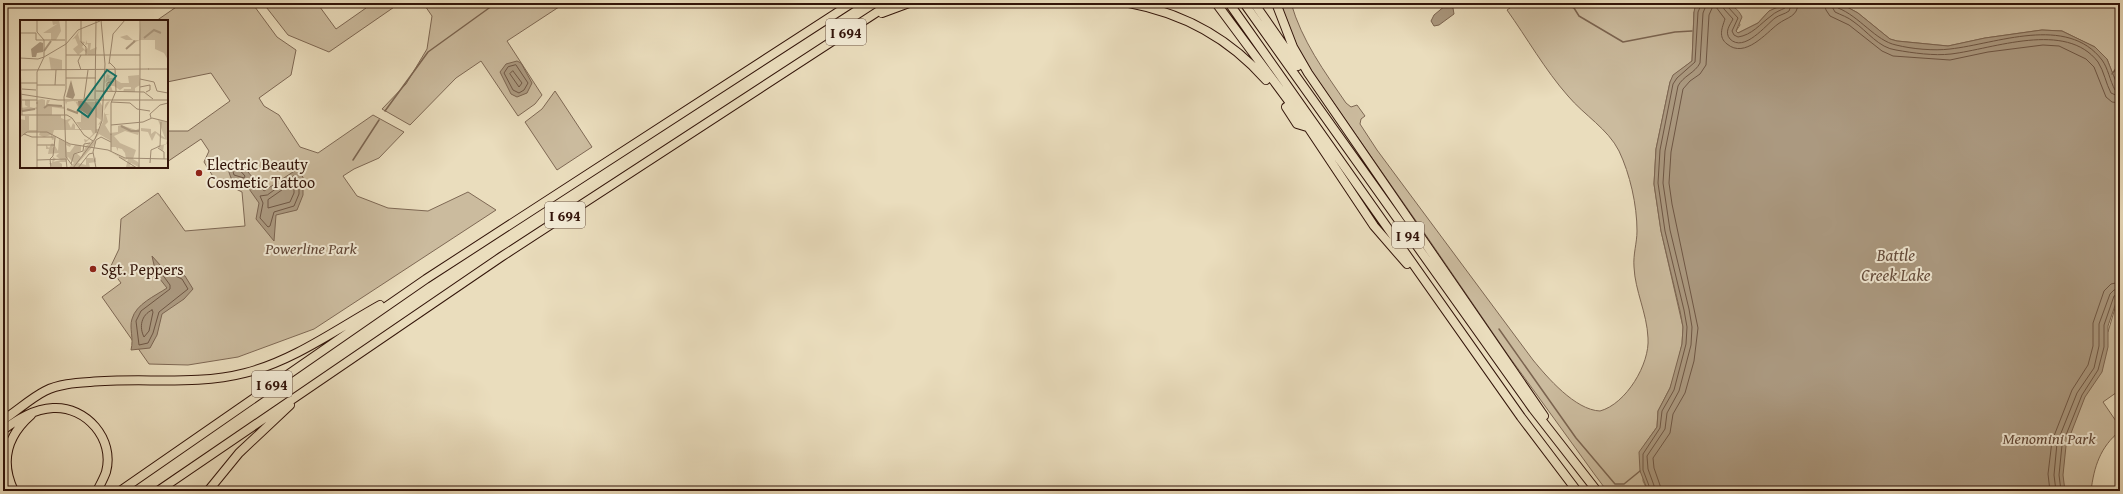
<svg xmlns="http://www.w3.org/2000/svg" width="2123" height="494" viewBox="0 0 2123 494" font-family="'Gentium Book Plus',serif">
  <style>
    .green { fill: #cbbb9e; stroke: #7e6854 }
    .water { fill: #ab9980; stroke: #7b6450 }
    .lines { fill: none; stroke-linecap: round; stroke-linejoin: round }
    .shore { stroke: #6e5644; stroke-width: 1 }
    .stream { stroke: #7b6450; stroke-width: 1.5 }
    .major-casing { stroke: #321409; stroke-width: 9 }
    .highway-casing { stroke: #321409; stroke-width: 10 }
    .major { stroke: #eaddbd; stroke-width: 7 }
    .highway { stroke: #eaddbd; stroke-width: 8 }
    .poi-dot { fill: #8f2418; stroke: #f1e9d4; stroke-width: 1.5 }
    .labels { text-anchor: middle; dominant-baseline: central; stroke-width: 4; stroke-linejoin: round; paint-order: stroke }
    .shield { fill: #f1e9d4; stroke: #6b5446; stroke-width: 1 }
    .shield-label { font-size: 15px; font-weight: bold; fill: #321409 }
    .poi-label { font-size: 16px; fill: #321409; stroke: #f1e9d4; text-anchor: start }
    .park-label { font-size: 16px; font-style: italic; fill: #604636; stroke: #f1e9d4 }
    .water-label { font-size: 17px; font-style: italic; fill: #624939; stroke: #f1e9d4 }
    .inset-river { fill: none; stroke: #ab9980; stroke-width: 2 }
    .inset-road { fill: none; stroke: #a08d75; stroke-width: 1 }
    .view { fill: #0f766e; fill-opacity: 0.15; stroke: #0f766e; stroke-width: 2 }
    .inset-edge { fill: none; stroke: #321409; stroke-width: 2 }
  </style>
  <rect width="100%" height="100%" fill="#eaddbd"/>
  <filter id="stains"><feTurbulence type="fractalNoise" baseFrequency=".005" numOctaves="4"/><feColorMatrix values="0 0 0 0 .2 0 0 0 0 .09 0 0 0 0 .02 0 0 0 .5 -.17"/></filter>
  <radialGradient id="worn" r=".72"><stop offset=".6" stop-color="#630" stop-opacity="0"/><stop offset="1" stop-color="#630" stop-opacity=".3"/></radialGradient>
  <path class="green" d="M 182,3 L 252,3 L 277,37 L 296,50 L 291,75 L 259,98 L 264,106 L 279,115 L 300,147 L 318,153 L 373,115 L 404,132 L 379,158 L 354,169 L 343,176 L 357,196 L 388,208 L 428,211 L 468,192 L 496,210 L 314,329 L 238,357 L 188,365 L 149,364 L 102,297 L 121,283 L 110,268 L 119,249 L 121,219 L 158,193 L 185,231 L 245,226 L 242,192 L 214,178 L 204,162 L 209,151 L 201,139 L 167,162 L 167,131 L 188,131 L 230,101 L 211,73 L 167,82 L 167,21 L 156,21 Z
    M 263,3 L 317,3 L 336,29 L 366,8 L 369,3 L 400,3 L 329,52 L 288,35 Z
    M 423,3 L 565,3 L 507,41 L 542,95 L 535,104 L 518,116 L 481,61 L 456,78 L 410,125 L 382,109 L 406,84 L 427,49 L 432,16 Z
    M 1279,3 L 1291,3 C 1302,41 1324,71 1346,103 L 1351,107 L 1357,105 L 1365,116 L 1361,119 L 1360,124 L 1377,150 L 1533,360 C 1547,377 1575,410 1600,411 C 1626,404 1650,364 1648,338 C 1647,313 1635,291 1634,267 C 1633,254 1637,243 1637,231 C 1637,205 1630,174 1619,151 C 1608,129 1584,115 1568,96 C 1545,70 1527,38 1507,10 L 1517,3 L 1701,3 L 1694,12 L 1692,61 L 1674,75 L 1670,82 L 1656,149 L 1654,184 L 1661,231 L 1683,327 L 1682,344 L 1676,371 L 1670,388 L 1658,411 L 1657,427 L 1645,444 L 1643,481 L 1648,491 L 1607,491 L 1595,475 L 1508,355 L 1421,228 L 1301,56 Z
    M 1729,3 L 1787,3 L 1769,11 L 1758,23 L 1738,33 L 1736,31 L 1740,25 L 1734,6 Z
    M 1832,3 L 2120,3 L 2120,92 L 2107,59 L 2095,47 L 2062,31 L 2042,30 L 1985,38 L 1948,46 L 1897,41 L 1890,39 L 1858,13 L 1847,7 Z
    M 555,91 L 592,147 L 557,170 L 525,122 L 542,109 Z
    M 2120,291 L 2120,390 L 2103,402 L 2120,427 L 2120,431 C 2100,447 2094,467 2091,491 L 1880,491 L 2108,332 Z"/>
  <path class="water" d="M 1701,3 C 1718,3 1734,0 1742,17 L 1736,31 L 1738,33 L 1758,23 L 1769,11 L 1787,3 L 1832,3 L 1847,7 L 1858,13 L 1890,39 L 1897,41 L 1948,46 L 1985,38 L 2042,30 L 2062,31 L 2095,47 L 2107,59 L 2120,92 L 2120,291 L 2108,326 L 2108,347 L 2102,372 L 2085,397 L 2066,446 L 2063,475 L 2065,491 L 1648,491 L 1640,471 L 1639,452 L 1657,427 L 1658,411 L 1670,388 L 1682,344 L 1683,327 L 1680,311 L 1661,231 L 1654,184 L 1656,149 L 1670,82 L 1673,75 L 1692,61 L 1694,12 L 1695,7 Z
    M 1446,5 L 1453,8 L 1454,14 L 1439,25 L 1434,26 L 1431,21 L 1434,15 Z
    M 517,61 L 521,63 L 532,83 L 527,93 L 517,97 L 511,94 L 500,72 L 506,64 Z
    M 237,159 L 264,191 L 296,170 L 303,177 L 303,195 L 297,210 L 276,215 L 274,241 L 256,219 L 259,203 L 247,186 L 231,178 L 226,164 Z
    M 152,256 L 161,266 L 185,276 L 193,289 L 184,299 L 162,314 L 157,335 L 150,348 L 131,350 C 134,338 129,328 132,319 C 136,304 155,296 167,288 L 156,274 Z"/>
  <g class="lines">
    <path class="shore" d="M 1722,3 L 1724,9 L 1733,19 C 1730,25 1724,32 1730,39 C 1744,53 1766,25 1775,18 C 1779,15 1785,14 1789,11 L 1792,3
      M 1727,3 L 1728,7 L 1738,18 L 1732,31 L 1734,35 L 1738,37 C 1752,35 1760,24 1771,16 C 1775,12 1781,10 1785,8 L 1787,3
      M 1824,3 L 1826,10 L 1830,16 L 1849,25 L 1882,51 L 1893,56 L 1950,60 L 1988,52 L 2043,45 L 2059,46 L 2086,59 L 2094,67 L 2106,97 L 2112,102 L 2120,103
      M 1830,3 L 1835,12 C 1841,15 1848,17 1854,22 C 1867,31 1879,48 1896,50 C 1913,53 1934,56 1951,54 C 1993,49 2066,20 2098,62 C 2104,71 2106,84 2111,93 L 2120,97
      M 1836,3 L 1838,8 C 1859,16 1876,41 1896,45 C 1912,49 1934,51 1950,49 C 1996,44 2067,14 2102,60 C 2108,68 2110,81 2115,90 L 2120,92
      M 516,65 L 528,83 L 524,90 L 519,93 L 513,90 L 504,73 L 508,67 Z
      M 513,71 L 522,83 L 519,87 L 510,74 Z
      M 233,165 L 236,166 L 245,176 L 244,178 L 234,175 L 232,168 Z
      M 294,176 L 299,179 L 299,194 L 294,206 L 274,212 L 270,226 L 268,227 L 260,218 L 263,203 L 260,196 L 267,195 Z
      M 291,184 L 294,185 L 294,193 L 290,202 L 268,208 L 268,200 Z
      M 164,271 L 182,279 L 188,289 L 159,312 L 153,333 L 148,343 L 139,345 L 136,321 L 141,311 L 170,289 L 170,285 L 162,274 Z
      M 152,310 L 153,312 L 149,331 L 144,337 C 139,327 141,315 152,310 Z
      M 1651,491 L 1643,470 L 1643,454 L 1660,428 L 1662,411 L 1674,390 L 1686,344 L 1687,327 L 1684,310 L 1665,231 L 1658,183 L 1660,150 L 1673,84 L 1677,78 L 1695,62 L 1698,12 L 1702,3
      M 1656,491 L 1648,469 L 1647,456 L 1665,429 L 1667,413 L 1679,391 L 1691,345 L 1692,327 L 1689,309 L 1670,230 L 1663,183 L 1665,151 L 1678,86 C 1683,76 1695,73 1700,63 L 1703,13 L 1707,3
      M 1662,491 L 1654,468 L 1653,458 L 1670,433 L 1673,414 L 1685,393 L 1694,361 L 1698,328 L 1672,204 L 1669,183 L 1671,152 L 1683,89 L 1690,81 L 1700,74 L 1706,65 L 1709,15 L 1713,6 L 1716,7 L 1725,19 C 1722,28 1718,37 1727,44 C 1745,59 1766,33 1778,24 C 1787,17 1798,17 1798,3
      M 2050,491 L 2048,474 L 2052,441 L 2072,390 L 2088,365 L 2093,346 L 2093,323 L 2104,291 L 2111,284 L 2120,282
      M 2056,491 L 2054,475 L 2057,443 L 2077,393 L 2094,368 L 2099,346 L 2099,324 L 2110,294 L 2114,290 L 2120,288
      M 2061,491 L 2059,475 L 2062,445 L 2082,395 L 2098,370 L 2104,347 L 2104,325 L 2114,296 L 2120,293"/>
    <path class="stream" d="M 1566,3 L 1574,8 L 1579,16 L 1623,42 L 1675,32 L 1692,31
      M 2112,74 L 2120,63
      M 385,111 L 428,52 L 496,3
      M 353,160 L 379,120
      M 1499,329 L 1576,438 L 1615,484 L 1624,484 L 1640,471
      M 2065,491 L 2085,489"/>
    <defs>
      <path id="major" d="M 3,485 L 7,491"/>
      <path id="highway" d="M 1129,3 C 1183,13 1230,39 1266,80
        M 1216,3 L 1308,127 L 1374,226 L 1407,264
        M 1229,3 L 1521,417 L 1577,491
        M 1244,3 L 1533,409 L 1597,491
        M 1254,3 L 1298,66
        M 1276,3 L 1293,47 L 1308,73 L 1544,416
        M 882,13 L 909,3
        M 1286,107 L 1297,124 L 1307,127
        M 3,420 C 17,411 31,398 45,391 C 59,384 75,383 90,382 C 141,377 195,386 245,373 C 293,361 337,329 380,305
        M 3,430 C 18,419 34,409 53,408 C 86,406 115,439 106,472 C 104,478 100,485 97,491
        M 14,491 C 0,462 7,436 31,415
        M 120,491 L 426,279 L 852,3
        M 158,491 L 501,257 L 891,3
        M 208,491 L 239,453 L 290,405"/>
    </defs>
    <use href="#major" class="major-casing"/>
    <use href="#highway" class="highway-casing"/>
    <use href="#major" class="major"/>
    <use href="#highway" class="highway"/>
  </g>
  <g class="poi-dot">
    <circle cx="199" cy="173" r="4"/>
    <circle cx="93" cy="269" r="4"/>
  </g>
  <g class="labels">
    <g class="shield">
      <rect x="826" y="19" width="40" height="26" rx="3"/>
      <rect x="545" y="202" width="40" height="26" rx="3"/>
      <rect x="1392" y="222" width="32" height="26" rx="3"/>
      <rect x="252" y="371" width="40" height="26" rx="3"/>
    </g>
    <g class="shield-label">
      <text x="846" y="32">I 694</text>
      <text x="565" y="215">I 694</text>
      <text x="1408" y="235">I 94</text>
      <text x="272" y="384">I 694</text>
    </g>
    <g class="poi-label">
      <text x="207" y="164">Electric Beauty<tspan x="207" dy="18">Cosmetic Tattoo</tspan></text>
      <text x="101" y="269">Sgt. Peppers</text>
    </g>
    <g class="park-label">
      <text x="311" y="248">Powerline Park</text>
      <text x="2049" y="438">Menomini Park</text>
    </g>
    <g class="water-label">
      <text x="1896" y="254">Battle<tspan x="1896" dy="20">Creek Lake</tspan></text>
    </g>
  </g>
  <g transform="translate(20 20)">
    <rect width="148" height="148" fill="#eaddbd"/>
    <path d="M 32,0 L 39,0 L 41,11 L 36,20 L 31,20 L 31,13 L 23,13 L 37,4 L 33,5 ZM 121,0 L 148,0 L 148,40 L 144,33 L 135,29 L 135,20 L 120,20 L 113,23 L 113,20 L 106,20 L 100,17 L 107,15 L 113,20 L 119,20 ZM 60,10 L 58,14 L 60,21 L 65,22 L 62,27 L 65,30 L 68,28 L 68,24 L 65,25 L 67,20 L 67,23 L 71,23 L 70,30 L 77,27 L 75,35 L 68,35 L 64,30 L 58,35 L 53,29 L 58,25 L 55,18 L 52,20 ZM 29,37 L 42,40 L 42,50 L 31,50 ZM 87,54 L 90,56 L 89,58 L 93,58 L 101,63 L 109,63 L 108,56 L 119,55 L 120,65 L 115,68 L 115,72 L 103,72 L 104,69 L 111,69 L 111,67 L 104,67 L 100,70 L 94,66 L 91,66 L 93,72 L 89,70 L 88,65 L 85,66 L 88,64 L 88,61 L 85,63 ZM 22,79 L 25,80 L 25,88 L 27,80 L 30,80 L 28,84 L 45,87 L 45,89 L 32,87 L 32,95 L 41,95 L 41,98 L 46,100 L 52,98 L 48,102 L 51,108 L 53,103 L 55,105 L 55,109 L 61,109 L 56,102 L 61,102 L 61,92 L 55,81 L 47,82 L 46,85 L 45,81 L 80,82 L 83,87 L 81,104 L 78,105 L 81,100 L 76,97 L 76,109 L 79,109 L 83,102 L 85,85 L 87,82 L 90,81 L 84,91 L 85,94 L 90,95 L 86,95 L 88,102 L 85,105 L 90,113 L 98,112 L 98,106 L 101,105 L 116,110 L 120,108 L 118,115 L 105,111 L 94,116 L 100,123 L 116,130 L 113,139 L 118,142 L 120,148 L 111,143 L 110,146 L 115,146 L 114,148 L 106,147 L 108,139 L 104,140 L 91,132 L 106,139 L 105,133 L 102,129 L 98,128 L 98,131 L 96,127 L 91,127 L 91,121 L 79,114 L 64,134 L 75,120 L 76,123 L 58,143 L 66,145 L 66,138 L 73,138 L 74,140 L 76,137 L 76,142 L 69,143 L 70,148 L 48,148 L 54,143 L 48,137 L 46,142 L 39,142 L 42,144 L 42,148 L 32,147 L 29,143 L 32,143 L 33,137 L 36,139 L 33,142 L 41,140 L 36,136 L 39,133 L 28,134 L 29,129 L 26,129 L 26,125 L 29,128 L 32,123 L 34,125 L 32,128 L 35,126 L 38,131 L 39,119 L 36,117 L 51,125 L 50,127 L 46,125 L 47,132 L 50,132 L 55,125 L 61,125 L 61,131 L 56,133 L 61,137 L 66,126 L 74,119 L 79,110 L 65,123 L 64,119 L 67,120 L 73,114 L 71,110 L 34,110 L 32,117 L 35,119 L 32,120 L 31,115 L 24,117 L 19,115 L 20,112 L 7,112 L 0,116 L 0,99 L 5,100 L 5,96 L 9,96 L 9,110 L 17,110 L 17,89 L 2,92 L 0,88 L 8,87 L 5,85 L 5,80 L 10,80 L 10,87 L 14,88 L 17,87 L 17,80 ZM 62,81 L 73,89 L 67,96 L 62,92 ZM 138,100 L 147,102 L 148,122 L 147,124 L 144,125 L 143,131 L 137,126 L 146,124 L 147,120 L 141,118 L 136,113 L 132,121 L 128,112 L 121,111 L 121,108 L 131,109 L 131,114 L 135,111 L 145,118 Z" fill="#cbbb9e" fill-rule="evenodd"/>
    <path d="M 20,22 L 23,23 L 23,32 L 17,33 L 16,37 L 12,37 L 11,29 ZM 51,60 L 55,75 L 53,79 L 46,77 ZM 58,81 L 65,81 L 73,89 L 68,95 L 59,89 Z" fill="#ab9980"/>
    <path class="inset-river" d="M 124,18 L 134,10 L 141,13M 106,29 L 115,21M 24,31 L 31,21M 24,88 L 28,85 L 42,86M 47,89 L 57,93 L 58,90M 2,91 L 15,89M 101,106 L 111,111 L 119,111"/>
    <path class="inset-road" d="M 46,0 L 46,69 L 44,77 L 46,137 L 52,145M 61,0 L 61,22 L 66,27 L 66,35M 120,0 L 120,49M 0,13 L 16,13 L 16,20 L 45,20M 46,24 L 58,10 L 80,1M 46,35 L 120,35M 61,35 L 58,41 L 61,50M 0,38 L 18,39 L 24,37 L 24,20 L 17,12 L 17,0M 89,42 L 95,48 L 96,71 L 91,83 L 91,115M 0,43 L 2,95M 89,44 L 93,14 L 105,0M 128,49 L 148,49M 0,50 L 129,49M 46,58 L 76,58M 120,59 L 134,62 L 137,71 L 148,73M 0,63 L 17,63M 17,65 L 45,65M 35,65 L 36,50M 120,67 L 130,65 L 130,70 L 126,72M 2,69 L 16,70M 76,71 L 124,72 L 133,79M 87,71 L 87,63 L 94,61M 0,74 L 38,80 L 148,80M 64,79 L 68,50M 75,79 L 76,0M 0,80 L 17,80M 17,82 L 17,112M 91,82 L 110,83 L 117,89 L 130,91M 17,84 L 17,52 L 24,37 L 46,24M 0,95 L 47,95 L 52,98 L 64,115 L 73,121M 131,98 L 130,94 L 140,85 L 148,83M 76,100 L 76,113M 76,100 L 76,81M 91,105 L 123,102 L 132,98 L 148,102M 17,112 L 17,148M 4,114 L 12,117 L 36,117M 0,117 L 7,112 L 27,112 L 50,124 L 88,130 L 105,138 L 148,139M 17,125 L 35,125M 138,128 L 144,132 L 144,139M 91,131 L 91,114M 99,137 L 117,148M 17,140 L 46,139 L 47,148M 130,143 L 131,130 L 140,126 L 141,102M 51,144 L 54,134 L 63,131 L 64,124 L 70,123M 31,148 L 30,139 L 33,136 L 35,118M 53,148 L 75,119 L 82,101 L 85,44 L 81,0M 58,148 L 69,134 L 73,133M 76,148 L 73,132 L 76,120 L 81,117 L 91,122M 119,148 L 120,49"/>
    <path class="view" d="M 87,50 L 96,56 L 68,97 L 58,90 Z"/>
    <rect width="148" height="148" class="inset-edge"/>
  </g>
  <rect width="2123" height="494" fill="none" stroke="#eaddbd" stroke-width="16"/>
  <rect x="4" y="4" width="2115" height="486" fill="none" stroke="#321409" stroke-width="2"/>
  <rect x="8" y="8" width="2107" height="478" fill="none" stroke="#321409"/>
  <rect width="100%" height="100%" filter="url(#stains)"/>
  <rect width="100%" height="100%" fill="url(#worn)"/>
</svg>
